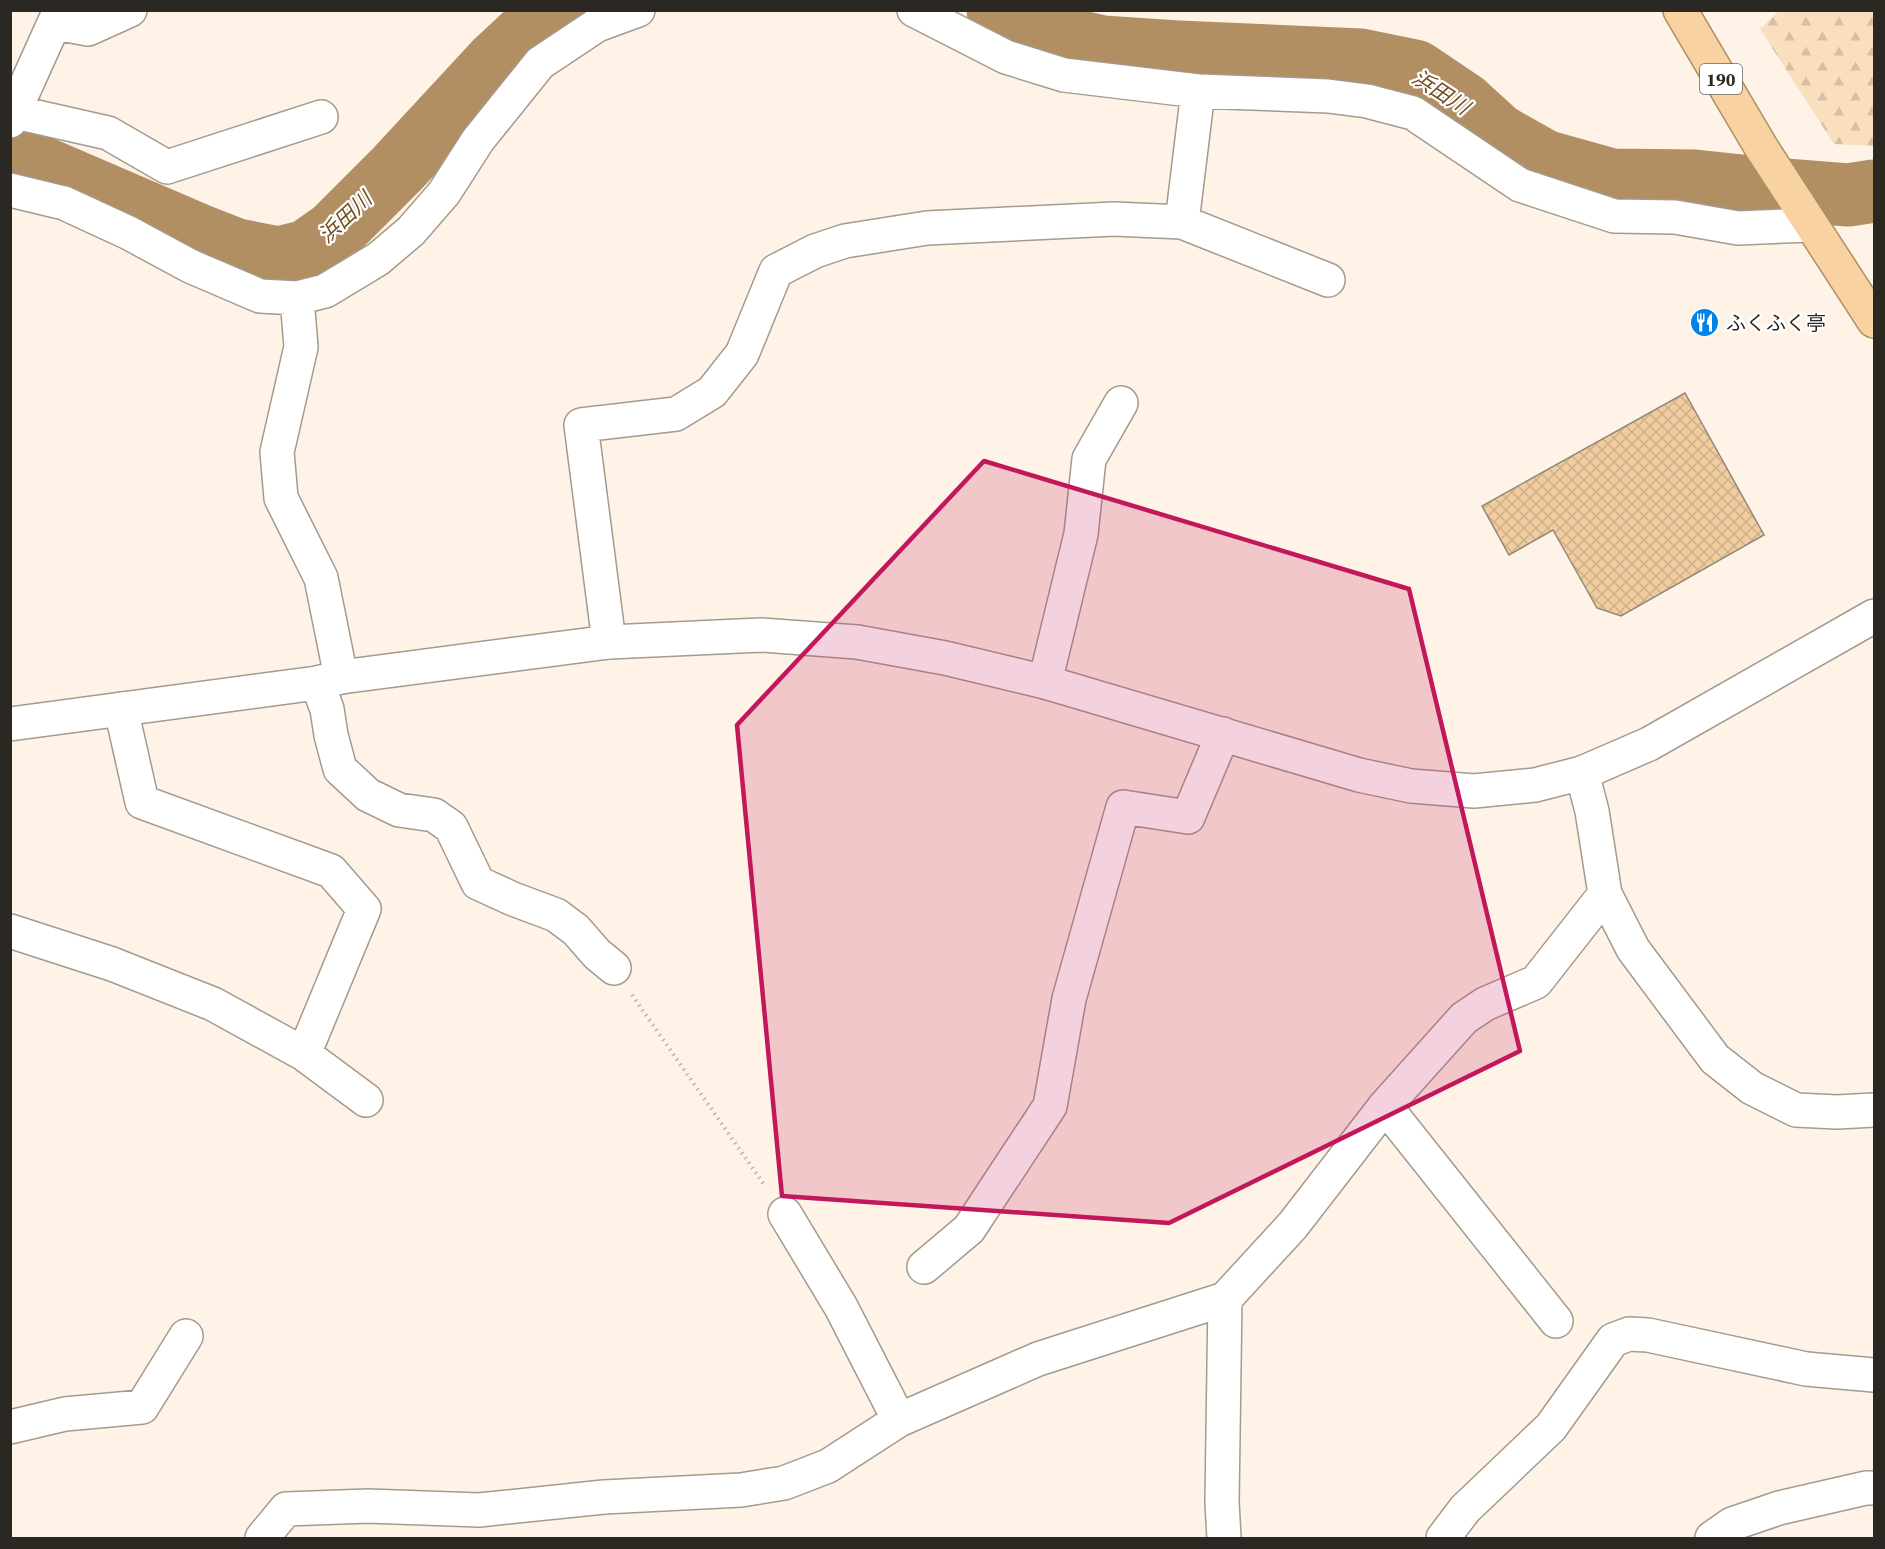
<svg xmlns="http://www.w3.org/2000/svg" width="1885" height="1549" viewBox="0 0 1885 1549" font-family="'Source Serif 4','Noto Sans JP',serif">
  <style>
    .forest { fill: url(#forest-firs) }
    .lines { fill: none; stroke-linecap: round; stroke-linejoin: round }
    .river { stroke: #b28f63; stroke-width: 63 }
    .building { fill: url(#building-cross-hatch); stroke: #91877b; stroke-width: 1.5 }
    .minor-casing { stroke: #a49a8e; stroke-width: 36 }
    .tertiary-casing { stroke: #a49a8e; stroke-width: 36 }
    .trunk-casing { stroke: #af8e65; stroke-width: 36 }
    .path { stroke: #bdb4aa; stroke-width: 4; stroke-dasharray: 1.5 4.5; stroke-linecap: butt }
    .minor { stroke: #fff; stroke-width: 33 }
    .tertiary { stroke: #fff; stroke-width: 33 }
    .trunk { stroke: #f8d2a0; stroke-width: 33 }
    .marked { fill: #c2185b; fill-opacity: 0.2; stroke: #c2185b; stroke-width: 4.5; stroke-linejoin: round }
    .labels { text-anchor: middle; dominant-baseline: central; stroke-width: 4.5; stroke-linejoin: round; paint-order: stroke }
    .shield { fill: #fff; stroke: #6b6865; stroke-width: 1.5 }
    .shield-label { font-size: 18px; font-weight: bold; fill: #2b2723 }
    .poi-label { font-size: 20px; fill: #2b2723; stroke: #fff; text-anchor: start }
    .water-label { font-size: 21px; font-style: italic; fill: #734f1c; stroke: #fff }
  </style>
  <defs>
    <pattern id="forest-firs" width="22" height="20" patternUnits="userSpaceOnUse" patternTransform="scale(1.5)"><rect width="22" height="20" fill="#fadfbe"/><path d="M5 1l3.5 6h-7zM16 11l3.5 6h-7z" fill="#d6bfa3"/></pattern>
    <pattern id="building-cross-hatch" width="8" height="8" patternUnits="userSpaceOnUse" patternTransform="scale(1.5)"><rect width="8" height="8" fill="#f1cc9f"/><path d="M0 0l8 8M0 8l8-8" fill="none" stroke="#cfaf89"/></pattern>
  </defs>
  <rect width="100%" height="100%" fill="#fef3e6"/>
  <path class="forest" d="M 1779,11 L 1874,11 L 1874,146 L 1834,144 L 1760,29 Z"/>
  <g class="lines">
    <path class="river" d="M 998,10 L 1055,36 L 1102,47 L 1178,52 L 1361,60 L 1415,71 L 1464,104 L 1498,135 L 1544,161 L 1612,180 L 1695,181 L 1760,188 L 1848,195 L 1874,191
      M 10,154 L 196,234 L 237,250 L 278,258 L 307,251 L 334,232 L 397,169 L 497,61 L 539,22 L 557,10"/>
  </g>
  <path class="building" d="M 1685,393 L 1764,535 L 1621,616 L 1597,608 L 1553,530 L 1509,555 L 1482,506 Z"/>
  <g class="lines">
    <defs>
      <path id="minor" d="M 914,10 L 1006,57 L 1064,75 L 1198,91 L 1328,96 L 1367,101 L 1413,113 L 1520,185 L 1614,216 L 1675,217 L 1738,228 L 1811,225
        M 56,23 L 88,29 L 130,10
        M 15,112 L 108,133 L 167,167 L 321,117
        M 10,121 L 60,10
        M 10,190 L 64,203 L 129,233 L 190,266 L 260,296 L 297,298 L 325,291 L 378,259 L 411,231 L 444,193 L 478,140 L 540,63 L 597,25 L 638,10
        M 1182,222 L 1198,91
        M 297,298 L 301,347 L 277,452 L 281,498 L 321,578 L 341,677
        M 609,642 L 581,425 L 676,414 L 712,392 L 742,354 L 776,271 L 815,251 L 845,241 L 927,228 L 1114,219 L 1182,222 L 1328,280
        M 1045,682 L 1081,534 L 1089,459 L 1121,403
        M 317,683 L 327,709 L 331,735 L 340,769 L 368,795 L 399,810 L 434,815 L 451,827 L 478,883 L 513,899 L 556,915 L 576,930 L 597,954 L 614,968
        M 121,709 L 142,802 L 331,871 L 364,909 L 304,1054
        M 1582,773 L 1592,811 L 1605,894 L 1633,949 L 1715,1059 L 1752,1088 L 1796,1110 L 1837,1112 L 1874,1110
        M 10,931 L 112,964 L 213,1004 L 304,1054 L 366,1100
        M 1385,1106 L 1556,1321
        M 785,1214 L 841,1307 L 899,1420
        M 924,1267 L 969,1229 L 1050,1106 L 1069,999 L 1123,807 L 1188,817 L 1223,734
        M 10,1427 L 65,1414 L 142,1407 L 186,1336
        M 262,1538 L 286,1509 L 368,1506 L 479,1510 L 604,1497 L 741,1490 L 784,1483 L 828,1466 L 899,1420 L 1038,1359 L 1225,1299 L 1293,1225 L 1385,1106 L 1464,1018 L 1485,1004 L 1536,982 L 1605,894
        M 1224,1538 L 1222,1502 L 1225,1299
        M 1443,1538 L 1465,1509 L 1551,1427 L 1613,1340 L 1629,1334 L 1648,1335 L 1806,1369 L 1874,1375
        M 1712,1538 L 1732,1524 L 1779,1508 L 1866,1488 L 1874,1488"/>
      <path id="tertiary" d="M 10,724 L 317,683 L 341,677 L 609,642 L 761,635 L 857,642 L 945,658 L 1045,682 L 1359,775 L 1411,786 L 1474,791 L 1535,785 L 1582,773 L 1649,744 L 1874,616"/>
      <path id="trunk" d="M 1680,10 L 1761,147 L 1874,321"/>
    </defs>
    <use href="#minor" class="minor-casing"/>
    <use href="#tertiary" class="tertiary-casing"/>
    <use href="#trunk" class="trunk-casing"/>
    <path class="path" d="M 632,995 L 765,1186"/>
    <use href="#minor" class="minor"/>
    <use href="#tertiary" class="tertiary"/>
    <use href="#trunk" class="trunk"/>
  </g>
  <path class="marked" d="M 984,461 L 1409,589 L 1520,1051 L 1169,1223 L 782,1196 L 737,725 Z"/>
  <defs>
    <symbol id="restaurant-disc" viewBox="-11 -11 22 22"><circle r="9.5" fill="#0281e7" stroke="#fff"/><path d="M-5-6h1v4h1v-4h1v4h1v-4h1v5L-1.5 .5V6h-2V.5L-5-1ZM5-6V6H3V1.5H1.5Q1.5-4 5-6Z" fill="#fff"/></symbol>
  </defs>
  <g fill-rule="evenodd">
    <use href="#restaurant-disc" x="1688" y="306" width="33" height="33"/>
  </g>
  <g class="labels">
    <rect class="shield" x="1700" y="64" width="42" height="30" rx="4.5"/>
    <g class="shield-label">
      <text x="1721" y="79">190</text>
    </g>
    <g class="poi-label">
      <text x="1726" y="323">ふくふく亭</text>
    </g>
    <g class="water-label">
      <text transform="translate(1441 92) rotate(33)">浜田川</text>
      <text transform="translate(345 217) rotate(-43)">浜田川</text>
    </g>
  </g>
  <rect width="1885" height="1549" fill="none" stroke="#2b2723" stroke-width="24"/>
</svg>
